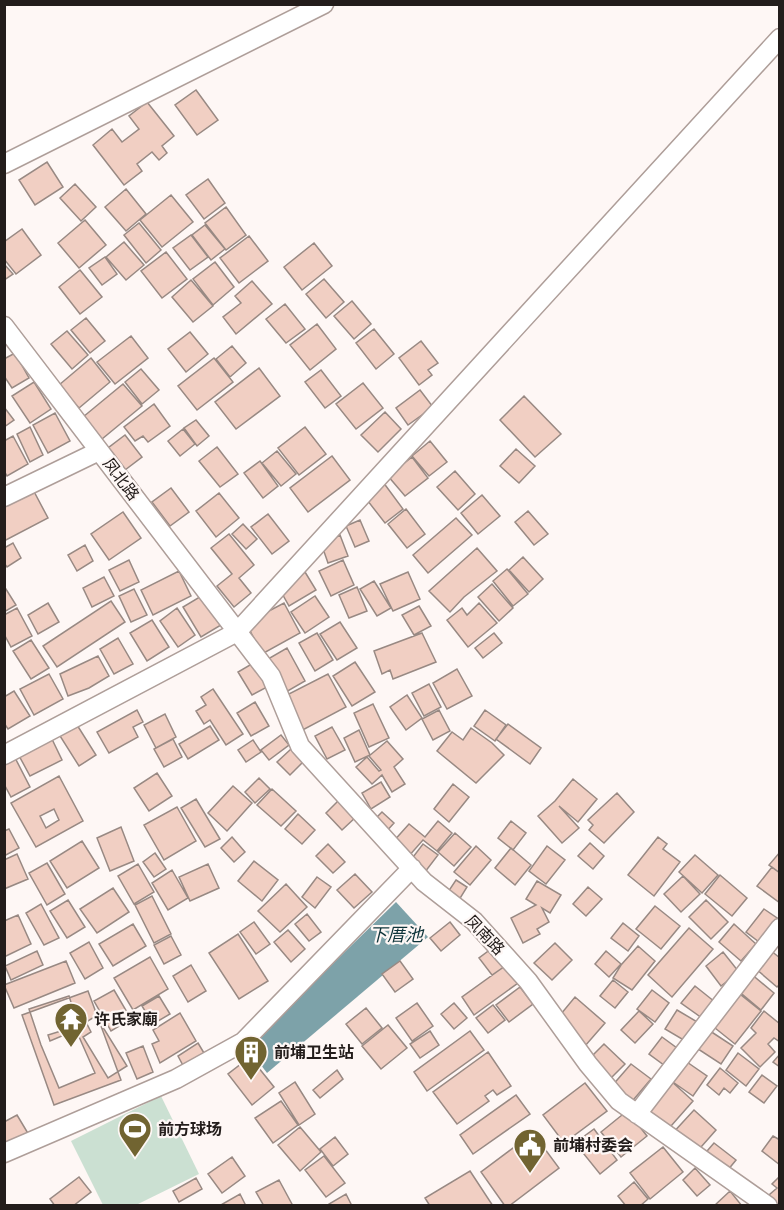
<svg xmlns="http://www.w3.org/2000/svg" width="784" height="1210" viewBox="0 0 784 1210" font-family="Arial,'Noto Sans SC',sans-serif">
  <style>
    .green { fill: #cbe0d2 }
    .water { fill: #7da2a9 }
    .building { fill: #f1cfc3; stroke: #988983; stroke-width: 1.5; fill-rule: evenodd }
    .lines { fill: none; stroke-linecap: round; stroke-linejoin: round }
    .street-casing { stroke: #ae9e99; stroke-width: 21 }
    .street { stroke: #fff; stroke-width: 18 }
    .labels { text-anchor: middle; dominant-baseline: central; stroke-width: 4.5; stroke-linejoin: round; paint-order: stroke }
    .street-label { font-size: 16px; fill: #231d1b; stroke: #fef7f5 }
    .poi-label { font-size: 16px; font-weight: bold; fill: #231d1b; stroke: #fef7f5; text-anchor: start }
    .water-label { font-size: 18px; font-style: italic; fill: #0d3339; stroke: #fef7f5 }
  </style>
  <rect width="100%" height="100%" fill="#fef7f5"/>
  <path class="green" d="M 161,1096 L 199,1174 L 136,1205 L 103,1205 L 71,1141 Z"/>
  <path class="water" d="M 396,902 L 428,937 L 267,1073 L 247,1047 Z"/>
  <path class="building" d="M 196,90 L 218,120 L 197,135 L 175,105 Z
    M 147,102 L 174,136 L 162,146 L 167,153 L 159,160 L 152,152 L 137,164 L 142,171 L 124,185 L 93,145 L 112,129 L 122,142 L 139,129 L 129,116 Z
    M 47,162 L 63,187 L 35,205 L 19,180 Z
    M 208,179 L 225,203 L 204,219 L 186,195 Z
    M 75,184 L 96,207 L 81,221 L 60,198 Z
    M 126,189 L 146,214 L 126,231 L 105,207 Z
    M 171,195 L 193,222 L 162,247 L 140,220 Z
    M 226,207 L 246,235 L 226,250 L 205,223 Z
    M 85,220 L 106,245 L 79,268 L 58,243 Z
    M 139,223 L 161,250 L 146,263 L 124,235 Z
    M 205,225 L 225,249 L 211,260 L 192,235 Z
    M 22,229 L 41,255 L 16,274 L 4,259 L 4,242 Z
    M 191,235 L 208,257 L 190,270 L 173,248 Z
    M 249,236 L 268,261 L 239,283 L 220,258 Z
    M 124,242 L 144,265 L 126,280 L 106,257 Z
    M 314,243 L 332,266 L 302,290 L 284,267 Z
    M 166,252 L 187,279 L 162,298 L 141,271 Z
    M 105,257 L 117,274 L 102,285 L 89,268 Z
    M 215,262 L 234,287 L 213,305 L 193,279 Z
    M 4,264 L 13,274 L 4,280 Z
    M 80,270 L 102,297 L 80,314 L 59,287 Z
    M 324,279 L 344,302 L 326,318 L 306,294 Z
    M 191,280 L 213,306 L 193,322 L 172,297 Z
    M 252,281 L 272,304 L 236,334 L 223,317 L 241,303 L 235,296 Z
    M 352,301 L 371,324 L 354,339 L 334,316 Z
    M 285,304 L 305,329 L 286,343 L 266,319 Z
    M 86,318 L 105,341 L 90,353 L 71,330 Z
    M 317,324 L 336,349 L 310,370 L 290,345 Z
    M 374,329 L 394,354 L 376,369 L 356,343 Z
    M 67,331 L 88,355 L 72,369 L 51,344 Z
    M 190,332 L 208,354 L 186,372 L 168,349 Z
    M 131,336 L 148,358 L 115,384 L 97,362 Z
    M 421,341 L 438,363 L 428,370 L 432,375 L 419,385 L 399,358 Z
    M 232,346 L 246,363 L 230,377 L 216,359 Z
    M 15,353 L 29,378 L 12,388 L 4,376 L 4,359 Z
    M 91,358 L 110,382 L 79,408 L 59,385 Z
    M 214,358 L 233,382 L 197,410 L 178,386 Z
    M 259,368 L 280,396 L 236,429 L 215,402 Z
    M 141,369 L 159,390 L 142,404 L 125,382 Z
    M 321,370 L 341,396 L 325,408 L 305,382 Z
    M 34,382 L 51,409 L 30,423 L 12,396 Z
    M 363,383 L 383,408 L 356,429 L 336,404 Z
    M 123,384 L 142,406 L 102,439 L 83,417 Z
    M 420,390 L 433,407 L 408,425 L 396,408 Z
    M 524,396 L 561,434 L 535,457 L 500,420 Z
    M 154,404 L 170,426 L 148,442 L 143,436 L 135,441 L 124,427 Z
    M 4,407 L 14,420 L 4,427 Z
    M 385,412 L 401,429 L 378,452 L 361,435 Z
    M 55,413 L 70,441 L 48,453 L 33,425 Z
    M 196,420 L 209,436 L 197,446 L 184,428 Z
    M 30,427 L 43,455 L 30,462 L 17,434 Z
    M 305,427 L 326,454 L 299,475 L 278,448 Z
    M 183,429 L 195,444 L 180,456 L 168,441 Z
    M 125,435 L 142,457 L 125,470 L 108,448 Z
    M 13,436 L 28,464 L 7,476 L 4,471 L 4,441 Z
    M 430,441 L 447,462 L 429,476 L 412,456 Z
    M 217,447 L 238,474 L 220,487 L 199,461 Z
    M 516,449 L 535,466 L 519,483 L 500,466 Z
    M 277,451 L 296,474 L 281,486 L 262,463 Z
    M 332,456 L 350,480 L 308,512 L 290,488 Z
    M 412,457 L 428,478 L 405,496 L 388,476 Z
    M 260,461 L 278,486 L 263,498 L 244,473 Z
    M 455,471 L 475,494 L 458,510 L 437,487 Z
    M 383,482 L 403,509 L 385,523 L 364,496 Z
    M 30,484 L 48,518 L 4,541 L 4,498 Z
    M 171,488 L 189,512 L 170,526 L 152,502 Z
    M 219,493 L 239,518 L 216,537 L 196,511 Z
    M 482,495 L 500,516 L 478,534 L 461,513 Z
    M 406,509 L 425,534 L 407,548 L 388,524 Z
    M 528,511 L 548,534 L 534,545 L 515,522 Z
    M 123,512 L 141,538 L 109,560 L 91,534 Z
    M 268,514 L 289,541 L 272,554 L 251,527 Z
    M 456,518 L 472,535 L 428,573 L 413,555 Z
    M 360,520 L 369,541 L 355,547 L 346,526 Z
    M 243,524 L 257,539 L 246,549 L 232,534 Z
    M 229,534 L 254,565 L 239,578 L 251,593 L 234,607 L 217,586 L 232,574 L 211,548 Z
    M 340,535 L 348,556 L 328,563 L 321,543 Z
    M 13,543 L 21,558 L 7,567 L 4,563 L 4,548 Z
    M 85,545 L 93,561 L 77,571 L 68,555 Z
    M 477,548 L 497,571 L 464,597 L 450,612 L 429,591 Z
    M 523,557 L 543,579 L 529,592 L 509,570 Z
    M 129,560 L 139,582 L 120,591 L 109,570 Z
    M 343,560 L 354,585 L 331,596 L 319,571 Z
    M 507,569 L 528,594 L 513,606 L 493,581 Z
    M 179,571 L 191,596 L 153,615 L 141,590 Z
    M 305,572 L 316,590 L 289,606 L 279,588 Z
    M 408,572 L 420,599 L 393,611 L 380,584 Z
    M 104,577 L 114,596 L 92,607 L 83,588 Z
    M 374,581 L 391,608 L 377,616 L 360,589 Z
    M 492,584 L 513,608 L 499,621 L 478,597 Z
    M 4,586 L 16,605 L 4,612 Z
    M 357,587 L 367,611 L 349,618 L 339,595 Z
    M 134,589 L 147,615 L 131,622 L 119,596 Z
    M 203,595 L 221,625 L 201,637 L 183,607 Z
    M 315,596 L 329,617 L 305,633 L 291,612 Z
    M 111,601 L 125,622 L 57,667 L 43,646 Z
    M 48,603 L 59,622 L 38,634 L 28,615 Z
    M 284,603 L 300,633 L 262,654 L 246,623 Z
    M 479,603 L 497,623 L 468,647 L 447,620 L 462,608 L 467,615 Z
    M 419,606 L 431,626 L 414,635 L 402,615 Z
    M 17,608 L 32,636 L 11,647 L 4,634 L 4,615 Z
    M 177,608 L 195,635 L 178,647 L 160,621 Z
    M 152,620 L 169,647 L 147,661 L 130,633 Z
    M 340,622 L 357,648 L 337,660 L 320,634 Z
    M 317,633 L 333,660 L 315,671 L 299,643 Z
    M 422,633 L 436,662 L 393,679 L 390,670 L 382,674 L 374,651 Z
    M 494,633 L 502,643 L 483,658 L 475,648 Z
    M 118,638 L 133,664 L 114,674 L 100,649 Z
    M 31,640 L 49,668 L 31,679 L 13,651 Z
    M 287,648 L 305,681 L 286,692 L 268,659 Z
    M 98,656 L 109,676 L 89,688 L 68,696 L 60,674 Z
    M 255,662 L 269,686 L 252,695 L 238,672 Z
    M 355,662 L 375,692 L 352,706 L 333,676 Z
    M 457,669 L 472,696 L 447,709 L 433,683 Z
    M 49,674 L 63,699 L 34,715 L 20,689 Z
    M 328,674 L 346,707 L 297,733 L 279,699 Z
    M 429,684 L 441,707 L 424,716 L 412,693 Z
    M 213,689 L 243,734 L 226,745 L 210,720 L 204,724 L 196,711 L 206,705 L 201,697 Z
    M 14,691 L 30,716 L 8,729 L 4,723 L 4,697 Z
    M 407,695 L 422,718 L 406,730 L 390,707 Z
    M 255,702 L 269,726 L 251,736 L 237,713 Z
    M 373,704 L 389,738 L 369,747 L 354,713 Z
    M 137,710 L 143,722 L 133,727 L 138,737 L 109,753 L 97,732 Z
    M 439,710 L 450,731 L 433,740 L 422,719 Z
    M 485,710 L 506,725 L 495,741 L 474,726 Z
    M 165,714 L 176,737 L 156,748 L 144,725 Z
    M 72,717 L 96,755 L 79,766 L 55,728 Z
    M 508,724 L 541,748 L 530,764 L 496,739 Z
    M 210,726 L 219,740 L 188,759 L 179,744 Z
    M 332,727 L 345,750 L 327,759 L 315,736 Z
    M 471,728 L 492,743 L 504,755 L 476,783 L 437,751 L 452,732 L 463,740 Z
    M 359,730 L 370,755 L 355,762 L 344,738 Z
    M 50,735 L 62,760 L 30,776 L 17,752 Z
    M 281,735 L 289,745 L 269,760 L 261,750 Z
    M 173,739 L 182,757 L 164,767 L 154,749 Z
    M 253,740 L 261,752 L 246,762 L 238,750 Z
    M 387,741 L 403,759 L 394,767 L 405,784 L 392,792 L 382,775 L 372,784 L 356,767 L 367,757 L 379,771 L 381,770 L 369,756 Z
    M 10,748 L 30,787 L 11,797 L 4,784 L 4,751 Z
    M 291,749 L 303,762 L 290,775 L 277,762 Z
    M 157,773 L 172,796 L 149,811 L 134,788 Z
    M 59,776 L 83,821 L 36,847 L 11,803 ZM 54,809 L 59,820 L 46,828 L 40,816 Z
    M 259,778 L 270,789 L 255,803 L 245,792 Z
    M 573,779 L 597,799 L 578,822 L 559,806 L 579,828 L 562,843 L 538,816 L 555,801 Z
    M 381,782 L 390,797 L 371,809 L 362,793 Z
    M 453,784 L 469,797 L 449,822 L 434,809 Z
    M 233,786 L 252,803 L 227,831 L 208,813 Z
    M 272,789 L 296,811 L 281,826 L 257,805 Z
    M 617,793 L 634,812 L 604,843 L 589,830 L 593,825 L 588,820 Z
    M 196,799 L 220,839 L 205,847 L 181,808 Z
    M 340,799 L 357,816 L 342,830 L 326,813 Z
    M 177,807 L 196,841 L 164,860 L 144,825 Z
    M 382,812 L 394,823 L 385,833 L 373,821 Z
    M 298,814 L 315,830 L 302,844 L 285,829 Z
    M 438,821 L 452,833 L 437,851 L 423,840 L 408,857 L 392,843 L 409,824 L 425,837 Z
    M 511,821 L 526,833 L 513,850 L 498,838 Z
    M 121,827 L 134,861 L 110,871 L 97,838 Z
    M 9,829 L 19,848 L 4,856 L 4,831 Z
    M 455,833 L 471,847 L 454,866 L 438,852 Z
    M 232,837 L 245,852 L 234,862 L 221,848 Z
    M 658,837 L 667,844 L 663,849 L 680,862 L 654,896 L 628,875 Z
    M 82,841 L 99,868 L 67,888 L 50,861 Z
    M 590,843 L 604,856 L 593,869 L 578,856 Z
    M 328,844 L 345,862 L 333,873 L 316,856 Z
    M 423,844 L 438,855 L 425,872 L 410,861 Z
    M 476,846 L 491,860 L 470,885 L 454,872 Z
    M 547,846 L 565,860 L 546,884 L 529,871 Z
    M 511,848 L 531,865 L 515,885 L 495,868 Z
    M 780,852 L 780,873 L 769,865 Z
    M 155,853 L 166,869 L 154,877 L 143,862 Z
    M 17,854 L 28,879 L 4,889 L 4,860 Z
    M 695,855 L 718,875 L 702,893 L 679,872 Z
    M 254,861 L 278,880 L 262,901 L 238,881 Z
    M 47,863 L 65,894 L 47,905 L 29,873 Z
    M 138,864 L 154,892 L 134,904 L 118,876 Z
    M 208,864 L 219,888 L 190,901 L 179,877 Z
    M 772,867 L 780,873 L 780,903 L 757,886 Z
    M 172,870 L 188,898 L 168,910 L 152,883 Z
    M 355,874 L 372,892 L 354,908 L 337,890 Z
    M 720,875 L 747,898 L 732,916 L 705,894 Z
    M 683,876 L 700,894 L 681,912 L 664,894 Z
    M 317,877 L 331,887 L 315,908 L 302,897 Z
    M 456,880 L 467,887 L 459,900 L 448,892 Z
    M 537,881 L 561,895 L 550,913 L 542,908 L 549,922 L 537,929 L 540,934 L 523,943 L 511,918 L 536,905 L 526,899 Z
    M 286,884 L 307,907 L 280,932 L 258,911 Z
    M 588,887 L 602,899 L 586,916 L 573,904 Z
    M 113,888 L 129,912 L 97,933 L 80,909 Z
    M 152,896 L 171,934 L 154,943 L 135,905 Z
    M 68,900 L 85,927 L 67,938 L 50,911 Z
    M 706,900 L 728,922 L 711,939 L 689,917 Z
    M 41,904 L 59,938 L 44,945 L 26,913 Z
    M 655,906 L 680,926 L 661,949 L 636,929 Z
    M 764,909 L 780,920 L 763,945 L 746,932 Z
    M 307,914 L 321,932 L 309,941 L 295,924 Z
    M 18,915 L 31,944 L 4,957 L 4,921 Z
    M 254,922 L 270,944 L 256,954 L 240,932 Z
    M 450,922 L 460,935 L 441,951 L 430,938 Z
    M 623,923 L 639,936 L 628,951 L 611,938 Z
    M 133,924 L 146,946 L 113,966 L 99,944 Z
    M 734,924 L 756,944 L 741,961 L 719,942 Z
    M 689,928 L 713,949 L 672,997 L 648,975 Z
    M 288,930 L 305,949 L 291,962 L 274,942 Z
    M 238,934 L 268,981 L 239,999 L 209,953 Z
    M 171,936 L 181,955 L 164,964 L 154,945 Z
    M 89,942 L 103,968 L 85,979 L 70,953 Z
    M 555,943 L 572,960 L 552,980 L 534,963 Z
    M 495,946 L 508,964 L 492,975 L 479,958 Z
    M 638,946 L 655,961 L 632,990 L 613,978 L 621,965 Z
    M 765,946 L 780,958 L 780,984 L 777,987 L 749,963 Z
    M 37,951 L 43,965 L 11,980 L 5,966 Z
    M 606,951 L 621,964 L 609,977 L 595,964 Z
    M 723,952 L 739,972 L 721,986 L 706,966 Z
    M 150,957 L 168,989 L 133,1010 L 114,978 Z
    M 66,961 L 75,983 L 14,1008 L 4,985 Z
    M 400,961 L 413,979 L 395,992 L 382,974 Z
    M 191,965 L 206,991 L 188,1002 L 173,976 Z
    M 505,966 L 518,983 L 474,1015 L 462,997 Z
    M 750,973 L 774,993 L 761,1010 L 736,989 Z
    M 613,980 L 628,992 L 615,1008 L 600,996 Z
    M 695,986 L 715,1002 L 702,1018 L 681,1003 Z
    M 520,987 L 533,1004 L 509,1022 L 496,1005 Z
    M 114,990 L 131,1019 L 111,1031 L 94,1001 Z
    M 652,990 L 669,1003 L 655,1022 L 637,1009 Z
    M 88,991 L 121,1080 L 54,1105 L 22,1015 Z
    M 736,991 L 761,1011 L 735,1044 L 710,1024 Z
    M 69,996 L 76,1018 L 59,1024 L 61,1031 L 48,1035 L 50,1041 L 76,1030 L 95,1073 L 59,1088 L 41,1045 L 29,1009 Z
    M 159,996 L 170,1014 L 153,1024 L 142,1006 Z
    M 575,997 L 605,1023 L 585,1046 L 556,1020 Z
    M 417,1003 L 433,1026 L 412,1041 L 396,1018 Z
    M 454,1003 L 467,1018 L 454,1029 L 441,1014 Z
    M 493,1005 L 505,1020 L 488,1033 L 476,1018 Z
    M 366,1008 L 382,1028 L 362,1044 L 346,1024 Z
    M 677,1010 L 699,1023 L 687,1042 L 665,1029 Z
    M 639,1011 L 653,1024 L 635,1043 L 621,1030 Z
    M 764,1011 L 780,1024 L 780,1042 L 774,1038 L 768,1044 L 775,1052 L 760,1067 L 741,1048 L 756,1033 L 751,1028 Z
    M 180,1013 L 196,1041 L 160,1063 L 152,1044 L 159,1041 L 153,1030 Z
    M 96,1016 L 127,1066 L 108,1078 L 83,1037 L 91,1032 L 86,1022 Z
    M 388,1025 L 407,1048 L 381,1069 L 362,1046 Z
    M 707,1029 L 733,1046 L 721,1064 L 695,1047 Z
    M 430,1031 L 439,1045 L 420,1058 L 410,1044 Z
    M 470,1031 L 484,1050 L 427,1091 L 414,1072 Z
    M 662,1037 L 681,1051 L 668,1068 L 649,1054 Z
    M 198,1043 L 207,1058 L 186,1071 L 178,1056 Z
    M 604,1044 L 625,1064 L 610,1079 L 589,1059 Z
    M 143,1046 L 153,1072 L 137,1079 L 126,1053 Z
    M 488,1052 L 511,1086 L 497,1095 L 493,1090 L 485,1096 L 489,1101 L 457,1124 L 433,1092 Z
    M 738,1053 L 759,1069 L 746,1086 L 726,1070 Z
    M 780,1054 L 780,1067 L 773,1062 Z
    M 250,1057 L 274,1087 L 252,1105 L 228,1074 Z
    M 684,1060 L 707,1076 L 693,1096 L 670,1080 L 693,1101 L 664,1134 L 643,1116 Z
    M 631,1064 L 651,1079 L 629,1105 L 611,1087 Z
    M 720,1068 L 738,1083 L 730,1093 L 724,1088 L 719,1095 L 707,1085 Z
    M 337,1070 L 343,1079 L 320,1098 L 313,1090 Z
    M 762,1075 L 777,1086 L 764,1103 L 749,1092 Z
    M 295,1082 L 315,1114 L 299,1125 L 279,1093 Z
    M 585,1083 L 607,1111 L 564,1143 L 543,1115 Z
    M 516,1095 L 530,1114 L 473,1154 L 460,1135 Z
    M 281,1101 L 298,1125 L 273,1143 L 255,1118 Z
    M 694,1110 L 716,1130 L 694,1155 L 671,1135 Z
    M 627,1111 L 647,1136 L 621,1157 L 601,1132 Z
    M 17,1115 L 29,1135 L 4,1149 L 4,1122 Z
    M 300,1127 L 321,1152 L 300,1171 L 278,1145 Z
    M 594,1129 L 617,1160 L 600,1174 L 575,1143 Z
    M 533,1133 L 559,1168 L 509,1206 L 505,1206 L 481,1172 Z
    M 773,1136 L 780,1140 L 780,1165 L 762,1151 Z
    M 335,1137 L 348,1154 L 333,1166 L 320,1149 Z
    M 714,1143 L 736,1160 L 723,1176 L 701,1158 Z
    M 663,1147 L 683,1172 L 650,1199 L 630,1173 Z
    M 324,1156 L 345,1183 L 326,1197 L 305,1170 Z
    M 232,1157 L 245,1176 L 222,1193 L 208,1174 Z
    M 695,1168 L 710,1185 L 697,1196 L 683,1180 Z
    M 470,1171 L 493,1206 L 430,1206 L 425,1198 Z
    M 780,1176 L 780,1206 L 766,1206 L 762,1201 L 777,1188 L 772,1184 Z
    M 79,1177 L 91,1192 L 73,1206 L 55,1206 L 50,1199 Z
    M 196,1178 L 202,1189 L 179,1202 L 173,1191 Z
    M 279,1180 L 293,1206 L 264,1206 L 256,1192 Z
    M 634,1182 L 648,1199 L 640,1206 L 626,1206 L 618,1196 Z
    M 730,1191 L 742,1206 L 714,1206 Z
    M 240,1194 L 246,1206 L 219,1206 Z
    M 346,1194 L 352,1206 L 330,1206 L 329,1204 Z"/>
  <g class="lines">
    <defs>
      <path id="street" d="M 4,164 L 324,4
        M 4,326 L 271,676 L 300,746 L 424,882 L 474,921 L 528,981 L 588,1064 L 619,1101 L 768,1206
        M 4,497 L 99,451
        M 4,755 L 237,632 L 780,38
        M 637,1114 L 780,928
        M 4,1153 L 176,1079 L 243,1042 L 412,868"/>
    </defs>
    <use href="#street" class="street-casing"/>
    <use href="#street" class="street"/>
  </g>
  <defs>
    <symbol id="temple-pin" viewBox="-11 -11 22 30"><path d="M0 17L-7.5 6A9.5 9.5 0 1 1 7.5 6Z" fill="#716431" stroke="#fef7f5"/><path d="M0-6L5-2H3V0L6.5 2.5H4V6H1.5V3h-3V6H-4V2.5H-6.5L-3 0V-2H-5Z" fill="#fff"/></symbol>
    <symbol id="building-pin" viewBox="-11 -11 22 30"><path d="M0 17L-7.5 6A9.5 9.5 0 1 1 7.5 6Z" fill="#716431" stroke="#fef7f5"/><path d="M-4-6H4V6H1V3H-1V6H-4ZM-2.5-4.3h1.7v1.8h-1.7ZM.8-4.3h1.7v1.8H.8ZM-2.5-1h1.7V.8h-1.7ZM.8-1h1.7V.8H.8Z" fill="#fff"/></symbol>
    <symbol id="stadium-pin" viewBox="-11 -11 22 30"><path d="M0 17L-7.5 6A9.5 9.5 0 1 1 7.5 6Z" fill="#716431" stroke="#fef7f5"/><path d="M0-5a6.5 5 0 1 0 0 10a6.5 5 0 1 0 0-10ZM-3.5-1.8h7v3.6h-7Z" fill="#fff"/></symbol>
    <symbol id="civic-pin" viewBox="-11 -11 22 30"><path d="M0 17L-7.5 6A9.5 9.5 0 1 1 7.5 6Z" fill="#716431" stroke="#fef7f5"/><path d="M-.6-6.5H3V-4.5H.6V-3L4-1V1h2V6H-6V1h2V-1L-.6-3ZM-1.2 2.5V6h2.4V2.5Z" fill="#fff"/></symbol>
  </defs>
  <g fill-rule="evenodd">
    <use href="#temple-pin" x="52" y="1000" width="38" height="52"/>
    <use href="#building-pin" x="232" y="1033" width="38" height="52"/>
    <use href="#stadium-pin" x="116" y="1110" width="38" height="52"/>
    <use href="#civic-pin" x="511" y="1126" width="38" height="52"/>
  </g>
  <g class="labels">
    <g class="street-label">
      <text transform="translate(121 479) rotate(53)">凤北路</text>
      <text transform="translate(485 935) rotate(46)">凤南路</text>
    </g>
    <g class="poi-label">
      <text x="94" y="1019">许氏家廟</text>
      <text x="274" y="1052">前埔卫生站</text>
      <text x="158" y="1129">前方球场</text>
      <text x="553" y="1145">前埔村委会</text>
    </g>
    <g class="water-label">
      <text x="396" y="935">下厝池</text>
    </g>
  </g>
  <rect width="784" height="1210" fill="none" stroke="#231d1b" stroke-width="12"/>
</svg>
